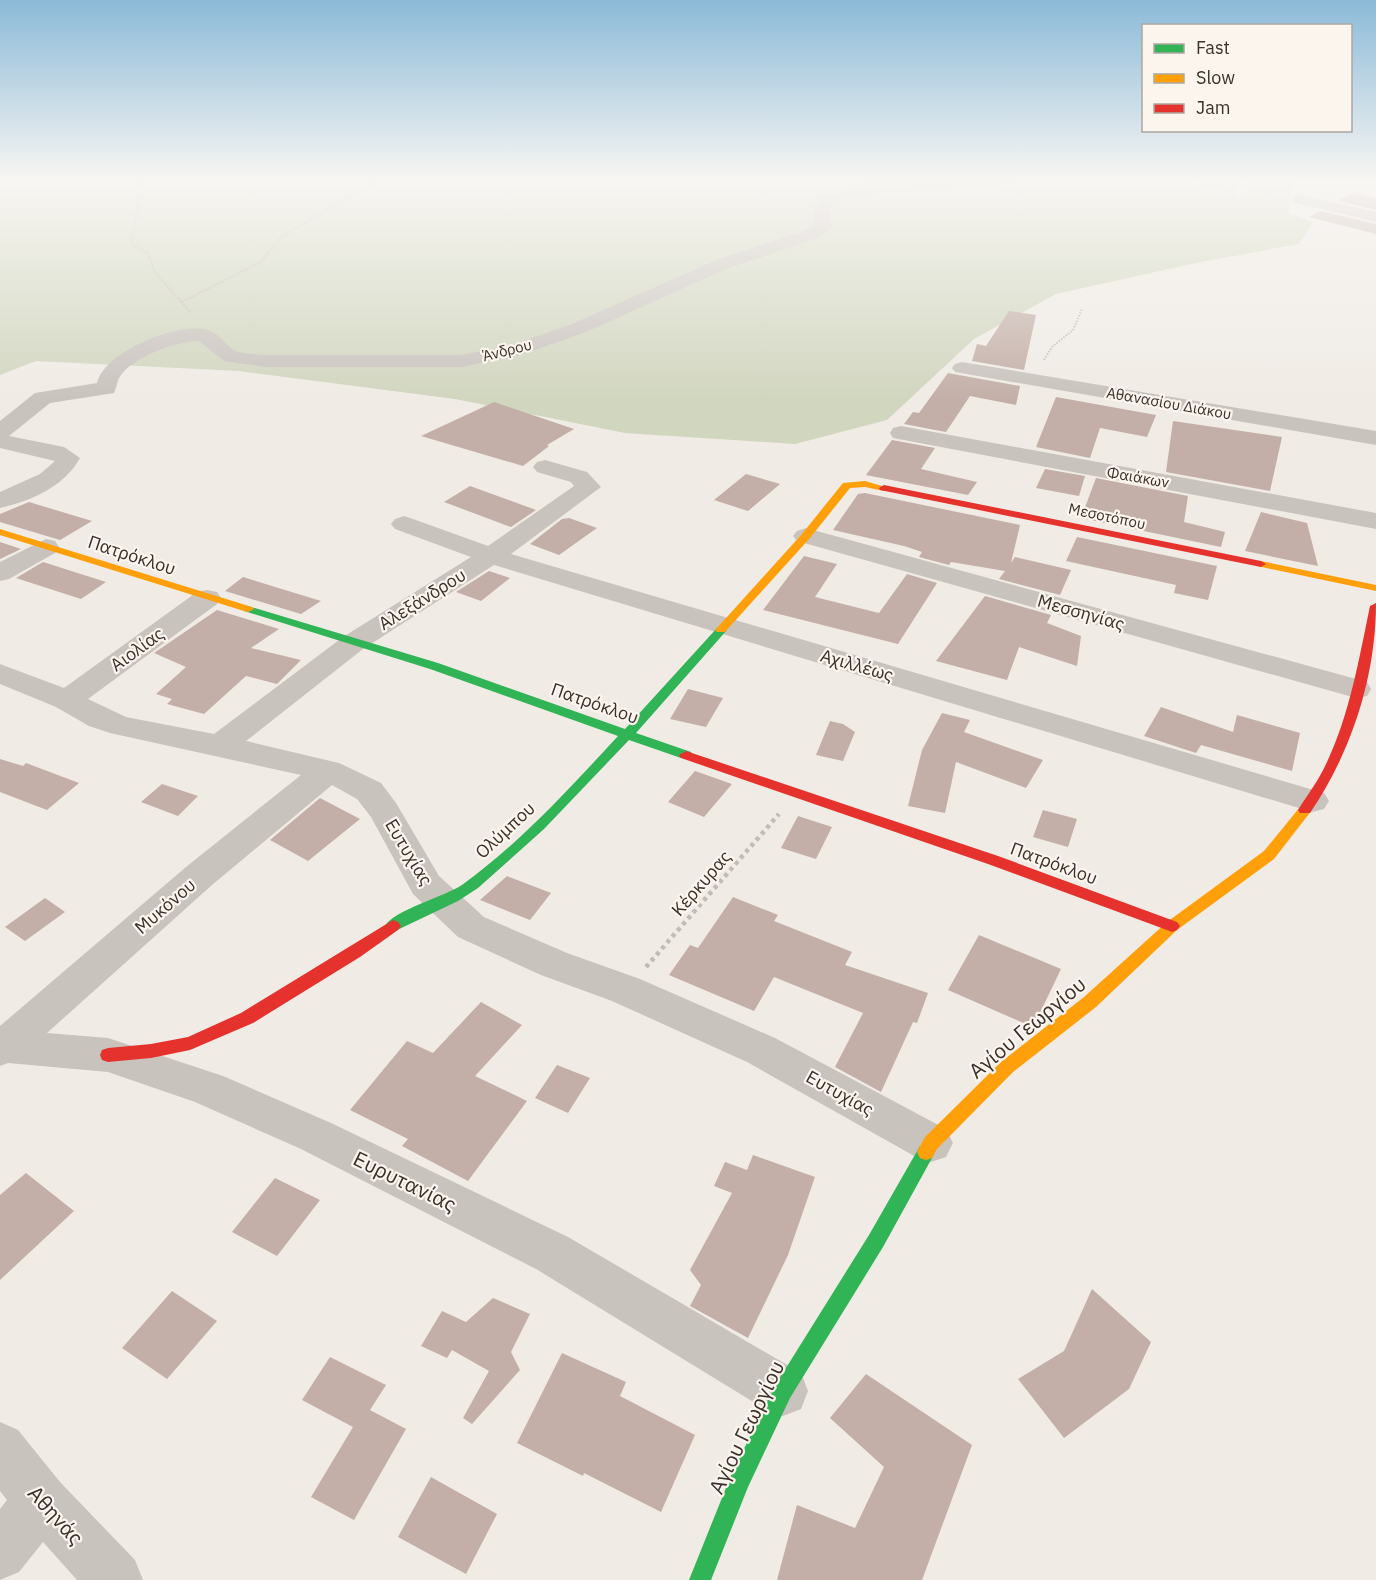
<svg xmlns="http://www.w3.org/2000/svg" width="1376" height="1580" viewBox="0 0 1376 1580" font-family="'IBM Plex Sans',sans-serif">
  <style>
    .green { fill: #d1d6bf }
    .building { fill: #c3afa7 }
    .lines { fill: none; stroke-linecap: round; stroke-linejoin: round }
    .path-far1 { stroke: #c2bbb6; stroke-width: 2; stroke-dasharray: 1.5 1.5; stroke-linecap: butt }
    .path { stroke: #c2bbb6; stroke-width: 4.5; stroke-dasharray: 4 4; stroke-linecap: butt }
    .street { fill: #c9c3be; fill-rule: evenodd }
    .fast { fill: #30b455; fill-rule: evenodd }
    .slow { fill: #ff9f0a; fill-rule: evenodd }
    .jam { fill: #e5322d; fill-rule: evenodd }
    .labels { text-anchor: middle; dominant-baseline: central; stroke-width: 4.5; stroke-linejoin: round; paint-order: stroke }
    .far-street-label { font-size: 15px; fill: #3b302b; stroke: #fbf5ee }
    .street-label { font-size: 18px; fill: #3b302b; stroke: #fbf5ee }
    .near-street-label { font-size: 21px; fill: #3b302b; stroke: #fbf5ee }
  </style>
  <rect width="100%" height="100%" fill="#f0ebe5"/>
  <path class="green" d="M 0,179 L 1195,179 L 1189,189 L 1244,197 L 1253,179 L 1291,179 L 1289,213 L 1313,222 L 1299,244 L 1196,263 L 1056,294 L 974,339 L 887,420 L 795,444 L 625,433 L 455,399 L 239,371 L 36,361 L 0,375 Z
    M 1203,179 L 1244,179 L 1234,194 L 1196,189 Z"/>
  <path class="building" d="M 1353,192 L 1376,198 L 1376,210 L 1338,201 Z
    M 1320,211 L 1376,224 L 1376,234 L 1309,217 Z
    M 1009,311 L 1036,315 L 1024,370 L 972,361 L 977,344 L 986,346 Z
    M 948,373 L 1020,386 L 1016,405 L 970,396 L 946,432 L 904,424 L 913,412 L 919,413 Z
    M 1056,397 L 1156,415 L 1147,437 L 1100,428 L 1090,458 L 1036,447 Z
    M 494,402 L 574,429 L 547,445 L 549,446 L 523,466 L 421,436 Z
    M 1173,421 L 1282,437 L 1270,491 L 1166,472 Z
    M 892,440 L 935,448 L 921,469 L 977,482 L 968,495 L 866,475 Z
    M 1045,469 L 1085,476 L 1079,496 L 1036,488 Z
    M 746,474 L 780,484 L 748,511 L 714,500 Z
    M 1096,478 L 1188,496 L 1184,522 L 1225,532 L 1221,547 L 1081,518 Z
    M 470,486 L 536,510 L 511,527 L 444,502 Z
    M 865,493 L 1020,525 L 1011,563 L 1015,557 L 1071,570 L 1060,595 L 999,579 L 1005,571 L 951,562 L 949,565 L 919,557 L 922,552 L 904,546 L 833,530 L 858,494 Z
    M 29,502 L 92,521 L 60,540 L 0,522 L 0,514 Z
    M 1261,512 L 1307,523 L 1318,566 L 1245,551 Z
    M 569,518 L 597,528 L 559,555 L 530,544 L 562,519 Z
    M 1077,537 L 1217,566 L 1208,600 L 1174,593 L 1176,585 L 1066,561 Z
    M 0,542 L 21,549 L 0,559 Z
    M 804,556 L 837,564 L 815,597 L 879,613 L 907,574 L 937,583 L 898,644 L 763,610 Z
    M 43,562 L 106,582 L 81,599 L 16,578 Z
    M 489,571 L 510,578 L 481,601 L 456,592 Z
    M 243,577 L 321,601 L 301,614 L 225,591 Z
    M 985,596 L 1051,615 L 1047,623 L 1081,636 L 1077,666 L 1019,647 L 1007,680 L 936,661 Z
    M 217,610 L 279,629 L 251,648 L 301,660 L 277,684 L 246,676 L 204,714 L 167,704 L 172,699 L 156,694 L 186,667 L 154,653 Z
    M 688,689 L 723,698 L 706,727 L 670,719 Z
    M 1161,707 L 1233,732 L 1237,715 L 1300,733 L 1292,771 L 1201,745 L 1196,753 L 1144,736 Z
    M 942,713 L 970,720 L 964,732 L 1043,760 L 1026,788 L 956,762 L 945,813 L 908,806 L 922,750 Z
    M 830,721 L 843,724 L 855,732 L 843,761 L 816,755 Z
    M 0,759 L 23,766 L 26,763 L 79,783 L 47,810 L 0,792 Z
    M 695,771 L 732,784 L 704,817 L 668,802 Z
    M 162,784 L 198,796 L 178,816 L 141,802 Z
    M 320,798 L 360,819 L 308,861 L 270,840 Z
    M 1043,810 L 1077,819 L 1068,847 L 1033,837 Z
    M 798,816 L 832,827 L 816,859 L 781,848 Z
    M 507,876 L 551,893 L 530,920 L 480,900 Z
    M 733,897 L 778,915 L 774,921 L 852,952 L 845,965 L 928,993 L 917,1023 L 913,1022 L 881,1092 L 835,1067 L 863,1013 L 774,977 L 754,1011 L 669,975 L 690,945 L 698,948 Z
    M 45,898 L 65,912 L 25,941 L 5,927 Z
    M 979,935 L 1061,969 L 1038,1017 L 1028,1025 L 948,990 Z
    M 481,1002 L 522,1025 L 475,1076 L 527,1101 L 468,1181 L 402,1146 L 408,1139 L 350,1110 L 407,1041 L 433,1053 Z
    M 557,1065 L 590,1078 L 568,1113 L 535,1098 Z
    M 753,1155 L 815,1177 L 788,1255 L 748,1338 L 690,1306 L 701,1285 L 690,1270 L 732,1193 L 714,1186 L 725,1162 L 747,1170 Z
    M 26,1173 L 74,1211 L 0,1280 L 0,1195 Z
    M 275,1178 L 320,1200 L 277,1256 L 232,1232 Z
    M 1092,1289 L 1151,1342 L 1129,1389 L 1064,1438 L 1018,1379 L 1064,1351 Z
    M 172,1291 L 217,1321 L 167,1379 L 122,1348 Z
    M 493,1298 L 530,1314 L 511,1352 L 520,1370 L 472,1424 L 463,1418 L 489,1371 L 452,1350 L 447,1358 L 421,1346 L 442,1311 L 466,1322 Z
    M 562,1353 L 626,1382 L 620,1396 L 695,1435 L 661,1512 L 584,1473 L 583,1476 L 517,1443 Z
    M 330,1357 L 386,1385 L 370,1410 L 406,1429 L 354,1520 L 311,1497 L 353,1427 L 302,1400 Z
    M 866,1374 L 972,1445 L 922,1580 L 777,1580 L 797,1505 L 855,1528 L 884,1467 L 830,1418 Z
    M 431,1477 L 497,1514 L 466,1574 L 398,1537 Z"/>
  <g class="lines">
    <path class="path-far1" d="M 140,179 L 143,181 L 131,244 L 148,253 L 155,272 L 191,313
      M 182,302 L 261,262 L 281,237 L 380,179
      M 1044,360 L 1052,347 L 1073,330 L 1082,309"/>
    <path class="path" d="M 646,967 L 779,814"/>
    <path class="street" d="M 1014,179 L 1011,182 C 953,197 892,182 834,202 L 830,210 L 832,227 L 821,237 L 726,269 L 586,332 L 524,354 L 461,367 L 266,367 L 224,361 L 199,341 C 177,341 135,356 121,375 C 117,380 117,387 114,393 L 50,403 L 9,436 L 64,447 L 80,458 C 64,487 31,501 0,508 L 0,492 L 40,474 L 55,461 L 0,448 L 0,421 L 35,393 L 97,383 C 104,352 178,321 208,330 C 220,333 227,348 238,352 C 246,354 257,354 266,355 L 461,355 L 512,345 L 572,324 L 714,261 L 809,229 L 815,225 L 814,210 L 822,196 L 871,183 Z
      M 1298,194 L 1376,212 L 1376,222 L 1292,202 L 1290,199 Z
      M 962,362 L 1376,431 L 1376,445 L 955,372 L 952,368 L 955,364 Z
      M 901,426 L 1376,513 L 1376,529 L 893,438 L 890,433 L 893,428 Z
      M 545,460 L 587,472 L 601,487 L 511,554 L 1324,793 L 1329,801 L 1324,809 L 1312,812 L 494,565 L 363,649 L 246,741 L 339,763 L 381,783 L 396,803 L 439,876 L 484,917 L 567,953 L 640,979 L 775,1038 L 946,1129 L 953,1143 L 946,1157 L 931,1162 L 916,1157 L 747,1062 L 612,1001 L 541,975 L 458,937 L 413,894 L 371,817 L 357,799 L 332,785 L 212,885 L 47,1033 L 108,1038 L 223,1076 L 331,1123 L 568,1237 L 801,1373 L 808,1391 L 801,1409 L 783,1416 L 765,1409 L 536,1269 L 301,1149 L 195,1102 L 108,1072 L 8,1063 L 0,1066 L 0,1026 L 186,867 L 301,775 L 110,733 L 89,726 L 56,707 L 0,684 L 0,664 L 64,688 L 197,592 L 207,590 L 217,592 L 221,598 L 217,604 L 88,699 L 126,717 L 214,734 L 343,637 L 471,557 L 395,529 L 391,524 L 395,519 L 404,516 L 413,519 L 488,546 L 574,486 L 571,482 L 537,472 L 533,467 L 537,462 Z
      M 806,528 L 1367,682 L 1371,689 L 1367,696 L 1356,698 L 797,541 L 793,536 L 797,531 Z
      M 46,539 L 55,541 L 59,547 L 55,553 L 9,579 L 0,581 L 0,562 Z
      M 0,1422 L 18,1430 L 60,1482 L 135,1560 L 143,1580 L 77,1580 L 43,1542 L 19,1572 L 0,1580 L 0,1509 L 7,1500 L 0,1491 Z"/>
    <path class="fast" d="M 248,606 L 438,663 L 625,729 L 717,628 L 721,627 L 727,630 L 636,733 L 691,752 L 693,755 L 691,758 L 681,758 L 629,740 L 544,829 L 478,888 L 458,901 L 393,932 L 388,930 L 385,926 C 394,910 444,897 462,885 C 520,843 570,788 618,736 L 430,669 L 244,611 L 244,607 Z
      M 926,1144 L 932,1146 L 935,1152 L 932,1158 L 883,1247 L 790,1398 L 748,1487 L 711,1580 L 689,1580 L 732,1473 L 776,1384 L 869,1235 L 920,1146 Z"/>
    <path class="slow" d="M 865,481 L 889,488 L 884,491 L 865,487 L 850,488 L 810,538 L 725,632 L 717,632 L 715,630 L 717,628 L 802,534 L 843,483 Z
      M 0,529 L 252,607 L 254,609 L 248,612 L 244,611 L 0,535 Z
      M 1261,561 L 1376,585 L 1376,591 L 1257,566 L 1257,562 Z
      M 1305,805 L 1312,810 L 1274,859 L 1177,930 L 1096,1007 L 1013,1072 L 937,1149 L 932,1158 L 926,1160 L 920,1158 L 917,1152 L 925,1137 L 1001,1062 L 1084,997 L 1167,922 L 1264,851 L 1300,807 Z"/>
    <path class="jam" d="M 884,485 L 1261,561 L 1266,564 L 1261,567 L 880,490 L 879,488 Z
      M 1376,603 C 1376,677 1351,753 1310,813 L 1300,813 L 1298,810 C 1308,794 1319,780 1327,762 C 1350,713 1359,659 1370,606 Z
      M 686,751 L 998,856 L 1177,922 L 1180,926 L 1177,930 L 1172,932 L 1167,930 L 988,864 L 681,758 L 679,755 Z
      M 393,920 L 398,922 L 401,926 L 398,930 L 360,957 L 253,1023 L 190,1050 L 151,1058 L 108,1062 L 102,1060 L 100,1055 L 102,1050 L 108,1048 L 151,1044 L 188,1037 L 241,1013 Z"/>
  </g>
  <linearGradient id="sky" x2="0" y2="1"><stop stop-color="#8bbad8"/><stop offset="0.45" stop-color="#f8f6f3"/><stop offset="1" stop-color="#f8f6f3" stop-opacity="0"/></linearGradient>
  <rect width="1376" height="400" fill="url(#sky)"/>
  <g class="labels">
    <g class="far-street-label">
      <text transform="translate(507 350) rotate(-14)">Άνδρου</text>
      <text transform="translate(1169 403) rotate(10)">Αθανασίου Διάκου</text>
      <text transform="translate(1138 477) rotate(10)">Φαιάκων</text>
      <text transform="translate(1107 516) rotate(12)">Μεσοτόπου</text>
    </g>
    <g class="street-label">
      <text transform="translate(132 555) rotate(18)">Πατρόκλου</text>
      <text transform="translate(422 599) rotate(-32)">Αλεξάνδρου</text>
      <text transform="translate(1081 612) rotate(16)">Μεσσηνίας</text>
      <text transform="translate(137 649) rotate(-36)">Αιολίας</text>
      <text transform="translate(857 665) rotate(16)">Αχιλλέως</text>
      <text transform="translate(595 703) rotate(19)">Πατρόκλου</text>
      <text transform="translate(505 830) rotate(-43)">Ολύμπου</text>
      <text transform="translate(409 852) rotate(59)">Ευτυχίας</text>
      <text transform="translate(1054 863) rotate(20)">Πατρόκλου</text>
      <text transform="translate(701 883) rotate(-49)">Κέρκυρας</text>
      <text transform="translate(165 906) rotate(-41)">Μυκόνου</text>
      <text transform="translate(840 1093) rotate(29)">Ευτυχίας</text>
    </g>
    <g class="near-street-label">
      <text transform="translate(1027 1027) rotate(-40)">Αγίου Γεωργίου</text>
      <text transform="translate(405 1181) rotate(26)">Ευρυτανίας</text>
      <text transform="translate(746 1427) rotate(-64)">Αγίου Γεωργίου</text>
      <text transform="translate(56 1515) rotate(48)">Αθηνάς</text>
    </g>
  </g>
  <rect x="1142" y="24" width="210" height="108" fill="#fbf5ee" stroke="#aea6a0" stroke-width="1.5"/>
  <rect x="1154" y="44" width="30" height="9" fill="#30b455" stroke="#aea6a0" stroke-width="1.5"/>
  <text x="1196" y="54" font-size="18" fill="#3b302b">Fast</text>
  <rect x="1154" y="74" width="30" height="9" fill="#ff9f0a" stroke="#aea6a0" stroke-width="1.5"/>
  <text x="1196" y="84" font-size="18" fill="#3b302b">Slow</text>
  <rect x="1154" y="104" width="30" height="9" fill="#e5322d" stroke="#aea6a0" stroke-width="1.5"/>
  <text x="1196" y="114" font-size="18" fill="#3b302b">Jam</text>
</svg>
